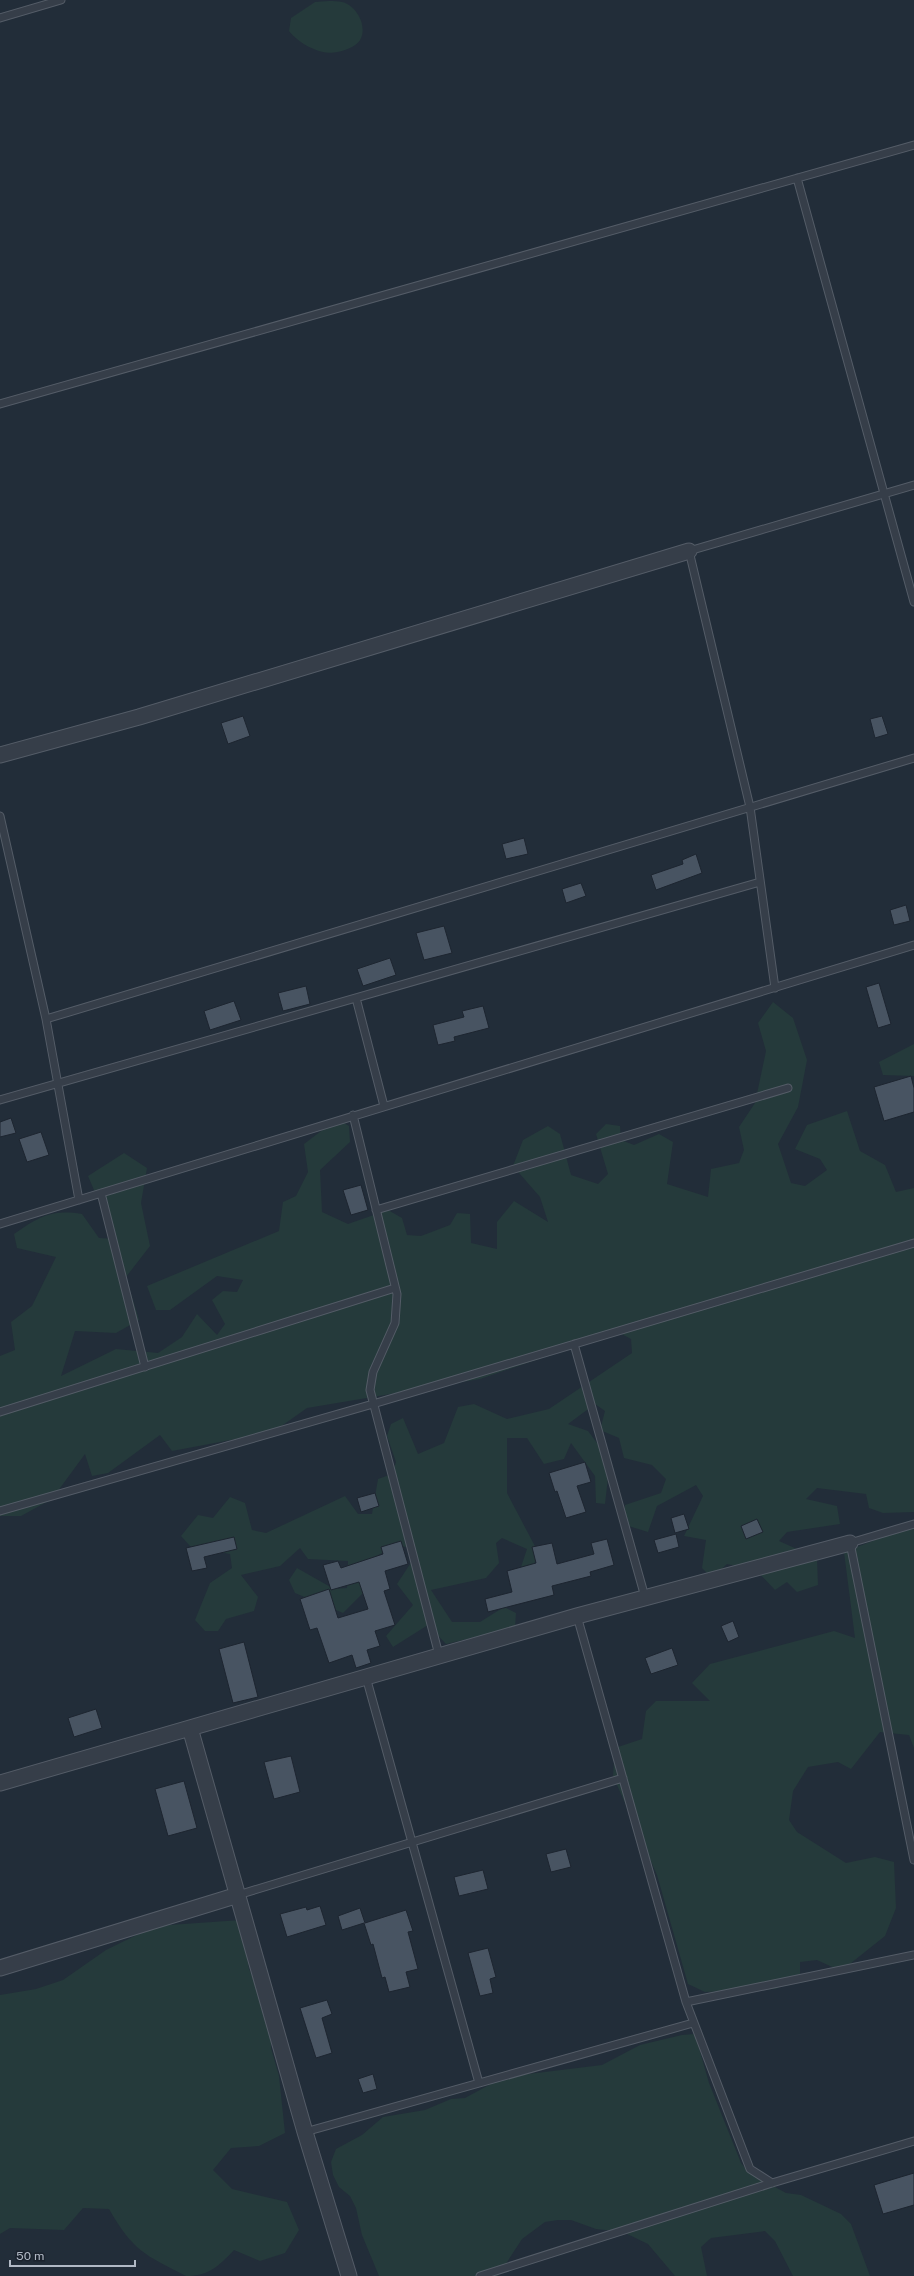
<svg xmlns="http://www.w3.org/2000/svg" width="914" height="2276" viewBox="0 0 914 2276" font-family="'Public Sans',sans-serif">
  <style>
    .green { fill: #253a3b }
    .building { fill: #485462; stroke: #1d2530 }
    .lines { fill: none; stroke-linecap: round; stroke-linejoin: round }
    .service-casing { stroke: #545c67; stroke-width: 9 }
    .minor-casing { stroke: #545c67; stroke-width: 17 }
    .service { stroke: #363e49; stroke-width: 7 }
    .minor { stroke: #363e49; stroke-width: 15 }
  </style>
  <rect width="100%" height="100%" fill="#222d39"/>
  <path class="green" d="M 329,1 C 333,1 338,1 342,2 C 356,5 367,25 361,38 C 357,49 333,55 323,52 C 310,49 297,41 289,31 L 291,18 L 315,2 Z
    M 773,1002 L 793,1018 L 807,1060 L 798,1107 L 778,1144 L 791,1183 L 805,1186 L 827,1170 L 820,1159 L 795,1149 L 807,1125 L 847,1111 L 860,1151 L 885,1165 L 896,1192 L 914,1188 L 914,1512 L 883,1513 L 869,1508 L 866,1494 L 817,1488 L 806,1499 L 837,1506 L 840,1524 L 787,1532 L 779,1541 L 817,1558 L 818,1585 L 797,1592 L 787,1582 L 775,1590 L 757,1571 L 727,1564 L 712,1578 L 702,1568 L 706,1540 L 684,1536 L 703,1496 L 696,1485 L 657,1506 L 648,1532 L 622,1524 L 625,1505 L 661,1493 L 666,1479 L 652,1465 L 624,1458 L 619,1438 L 600,1430 L 605,1411 L 595,1404 L 568,1424 L 588,1431 L 610,1460 L 605,1504 L 596,1503 L 595,1476 L 571,1443 L 564,1459 L 544,1464 L 527,1438 L 507,1438 L 507,1493 L 538,1552 L 534,1565 L 521,1567 L 527,1549 L 502,1538 L 496,1543 L 499,1563 L 486,1578 L 431,1590 L 452,1622 L 480,1622 L 504,1607 L 516,1613 L 515,1628 L 446,1644 L 428,1625 L 393,1647 L 386,1636 L 413,1605 L 397,1584 L 412,1561 L 411,1548 L 396,1545 L 361,1565 L 364,1592 L 343,1613 L 295,1593 L 289,1580 L 297,1568 L 334,1589 L 347,1588 L 348,1561 L 308,1559 L 300,1548 L 280,1566 L 241,1575 L 258,1597 L 254,1611 L 226,1619 L 218,1631 L 205,1631 L 195,1620 L 210,1583 L 232,1568 L 230,1554 L 190,1546 L 181,1536 L 198,1515 L 213,1518 L 230,1497 L 245,1503 L 252,1530 L 266,1533 L 345,1496 L 358,1514 L 372,1514 L 378,1479 L 392,1474 L 396,1462 L 387,1436 L 391,1424 L 403,1418 L 418,1454 L 444,1443 L 458,1407 L 474,1404 L 507,1419 L 549,1409 L 632,1353 L 631,1339 L 618,1332 L 480,1379 L 307,1408 L 273,1432 L 172,1451 L 160,1435 L 108,1473 L 92,1476 L 85,1454 L 52,1499 L 21,1516 L 0,1516 L 0,1356 L 15,1350 L 11,1322 L 32,1306 L 56,1257 L 17,1248 L 14,1234 C 39,1217 50,1209 82,1214 L 99,1238 L 115,1239 L 88,1176 L 124,1153 L 147,1168 L 141,1203 L 150,1246 L 126,1277 L 139,1320 L 116,1333 L 75,1331 L 61,1376 L 116,1349 L 158,1353 L 182,1337 L 197,1314 L 217,1335 L 225,1324 L 212,1300 L 223,1291 L 237,1292 L 243,1280 L 217,1276 L 170,1310 L 156,1310 L 147,1286 L 279,1231 L 283,1202 L 296,1196 L 308,1172 L 304,1144 L 337,1119 L 349,1126 L 350,1142 L 320,1170 L 322,1212 L 348,1224 L 388,1210 L 402,1218 L 407,1235 L 421,1236 L 450,1225 L 457,1213 L 470,1214 L 471,1243 L 497,1249 L 497,1222 L 514,1201 L 548,1222 L 540,1197 L 513,1166 L 523,1140 L 548,1126 L 560,1134 L 571,1175 L 598,1184 L 608,1174 L 596,1134 L 606,1124 L 620,1126 L 621,1140 L 634,1145 L 659,1134 L 673,1142 L 667,1184 L 708,1197 L 711,1169 L 739,1163 L 744,1150 L 739,1127 L 755,1103 L 766,1051 L 758,1023 Z
    M 914,1044 L 914,1076 L 883,1075 L 879,1062 Z
    M 914,1525 L 914,1748 L 909,1735 L 880,1732 L 851,1769 L 838,1762 L 808,1767 L 793,1791 L 789,1820 L 797,1832 L 846,1863 L 875,1857 L 894,1862 L 896,1908 L 885,1936 L 841,1971 L 817,1960 L 800,1962 L 800,1976 L 776,1989 L 705,1992 L 688,1984 L 657,1875 L 613,1776 L 615,1748 L 642,1739 L 646,1711 L 656,1701 L 710,1701 L 692,1683 L 710,1664 L 834,1631 L 855,1638 L 844,1552 Z
    M 241,1920 L 249,1969 L 272,2020 L 271,2048 L 279,2076 L 285,2133 L 259,2146 L 231,2148 L 213,2170 L 232,2189 L 287,2202 L 299,2230 L 285,2253 L 260,2261 L 234,2250 C 219,2266 209,2276 186,2276 C 145,2255 133,2251 109,2209 L 83,2208 L 64,2230 L 10,2228 L 0,2234 L 0,1995 L 36,1989 L 63,1980 L 106,1950 L 155,1926 Z
    M 695,2034 L 709,2083 L 741,2163 L 749,2173 L 786,2193 L 801,2195 L 841,2214 L 851,2224 L 870,2276 L 793,2276 L 775,2241 L 765,2231 L 711,2238 L 701,2247 L 707,2276 L 675,2276 L 648,2244 L 623,2232 L 596,2229 L 571,2220 L 558,2220 L 545,2222 L 522,2239 L 498,2276 L 379,2276 L 362,2235 L 356,2208 L 350,2196 L 339,2187 L 333,2175 L 331,2162 L 336,2149 L 362,2135 L 383,2117 L 425,2110 L 451,2099 L 465,2098 L 504,2077 L 602,2065 L 640,2045 L 682,2035 Z"/>
  <path class="building" d="M 243,716 L 250,736 L 228,744 L 221,723 Z
    M 882,716 L 888,734 L 875,738 L 870,719 Z
    M 524,838 L 528,854 L 506,859 L 502,844 Z
    M 696,854 L 702,873 L 656,890 L 651,875 L 683,864 L 682,860 Z
    M 581,883 L 586,896 L 566,903 L 562,889 Z
    M 906,905 L 910,921 L 894,925 L 890,910 Z
    M 444,926 L 452,953 L 424,960 L 416,933 Z
    M 390,958 L 396,975 L 363,986 L 357,969 Z
    M 879,983 L 891,1024 L 878,1028 L 866,987 Z
    M 306,986 L 310,1004 L 283,1011 L 278,993 Z
    M 234,1001 L 241,1020 L 210,1030 L 204,1011 Z
    M 483,1006 L 489,1028 L 454,1037 L 455,1041 L 438,1045 L 433,1025 L 464,1017 L 462,1011 Z
    M 911,1076 L 914,1088 L 914,1112 L 884,1121 L 874,1087 Z
    M 11,1118 L 16,1133 L 0,1137 L 0,1122 Z
    M 41,1132 L 49,1155 L 27,1162 L 19,1139 Z
    M 361,1185 L 368,1210 L 351,1215 L 343,1190 Z
    M 585,1462 L 591,1482 L 577,1486 L 586,1512 L 566,1518 L 557,1491 L 555,1492 L 549,1473 Z
    M 375,1493 L 379,1506 L 361,1512 L 357,1498 Z
    M 684,1514 L 689,1529 L 675,1533 L 671,1518 Z
    M 757,1519 L 763,1532 L 746,1539 L 741,1526 Z
    M 676,1534 L 679,1547 L 658,1553 L 654,1540 Z
    M 234,1537 L 237,1549 L 204,1557 L 207,1568 L 192,1571 L 186,1548 Z
    M 607,1539 L 614,1565 L 590,1572 L 591,1576 L 552,1586 L 554,1595 L 488,1612 L 485,1599 L 512,1592 L 507,1571 L 536,1563 L 532,1547 L 552,1543 L 557,1564 L 594,1554 L 591,1543 Z
    M 401,1541 L 408,1564 L 385,1571 L 390,1589 L 384,1591 L 395,1625 L 375,1631 L 380,1646 L 367,1650 L 371,1663 L 356,1668 L 352,1655 L 329,1663 L 317,1628 L 310,1630 L 300,1599 L 329,1589 L 338,1618 L 368,1609 L 359,1582 L 331,1590 L 323,1565 L 338,1561 L 341,1568 L 383,1554 L 381,1547 Z
    M 733,1621 L 739,1637 L 728,1642 L 721,1626 Z
    M 244,1642 L 258,1697 L 233,1703 L 219,1649 Z
    M 672,1648 L 678,1665 L 651,1674 L 645,1658 Z
    M 96,1709 L 102,1728 L 74,1737 L 68,1718 Z
    M 291,1756 L 300,1792 L 274,1799 L 264,1762 Z
    M 184,1781 L 197,1828 L 168,1836 L 155,1789 Z
    M 566,1849 L 571,1867 L 551,1872 L 546,1854 Z
    M 483,1870 L 488,1889 L 459,1896 L 454,1877 Z
    M 320,1906 L 326,1925 L 287,1937 L 280,1914 L 306,1907 L 307,1910 Z
    M 360,1908 L 365,1923 L 406,1910 L 413,1931 L 408,1932 L 418,1969 L 406,1972 L 410,1987 L 389,1992 L 385,1977 L 382,1978 L 373,1944 L 371,1945 L 364,1923 L 342,1930 L 338,1916 Z
    M 488,1948 L 496,1977 L 490,1979 L 493,1993 L 480,1996 L 468,1953 Z
    M 327,2000 L 332,2014 L 322,2018 L 332,2053 L 316,2058 L 300,2008 Z
    M 373,2074 L 377,2089 L 363,2093 L 358,2079 Z
    M 914,2173 L 914,2205 L 883,2214 L 874,2185 Z"/>
  <g class="lines">
    <defs>
      <path id="service" d="M 0,18 L 61,0
        M 797,178 L 914,602
        M 0,404 L 914,145
        M 0,816 L 46,1019 L 79,1200
        M 775,988 L 750,807 L 689,551 L 914,485
        M 356,998 L 384,1106
        M 46,1019 L 914,758
        M 0,1100 L 760,882
        M 353,1115 L 397,1294 L 395,1323 L 373,1372 L 370,1390 L 439,1655
        M 101,1193 L 145,1367
        M 376,1210 L 788,1088
        M 0,1224 L 914,945
        M 574,1344 L 645,1597
        M 0,1412 L 395,1288
        M 0,1511 L 373,1404 L 914,1243
        M 914,1524 L 850,1543 L 914,1860
        M 577,1616 L 686,2002 L 750,2169 L 772,2183
        M 366,1677 L 479,2083
        M 238,1895 L 623,1778
        M 686,2002 L 914,1955
        M 305,2132 L 693,2023
        M 480,2276 L 772,2183 L 914,2141"/>
      <path id="minor" d="M 0,755 L 139,717 L 689,551
        M 190,1728 L 305,2132 L 349,2276
        M 0,1783 L 577,1616 L 850,1543
        M 0,1968 L 238,1895"/>
    </defs>
    <use href="#service" class="service-casing"/>
    <use href="#minor" class="minor-casing"/>
    <use href="#service" class="service"/>
    <use href="#minor" class="minor"/>
  </g>
  <path d="M10 2260v6h125v-6" fill="none" stroke="#b1b9c5" stroke-width="2"/>
  <text x="16" y="2260" font-size="12" fill="#b1b9c5" stroke="#1b232e" stroke-width="3" paint-order="stroke">50 m</text>
</svg>
